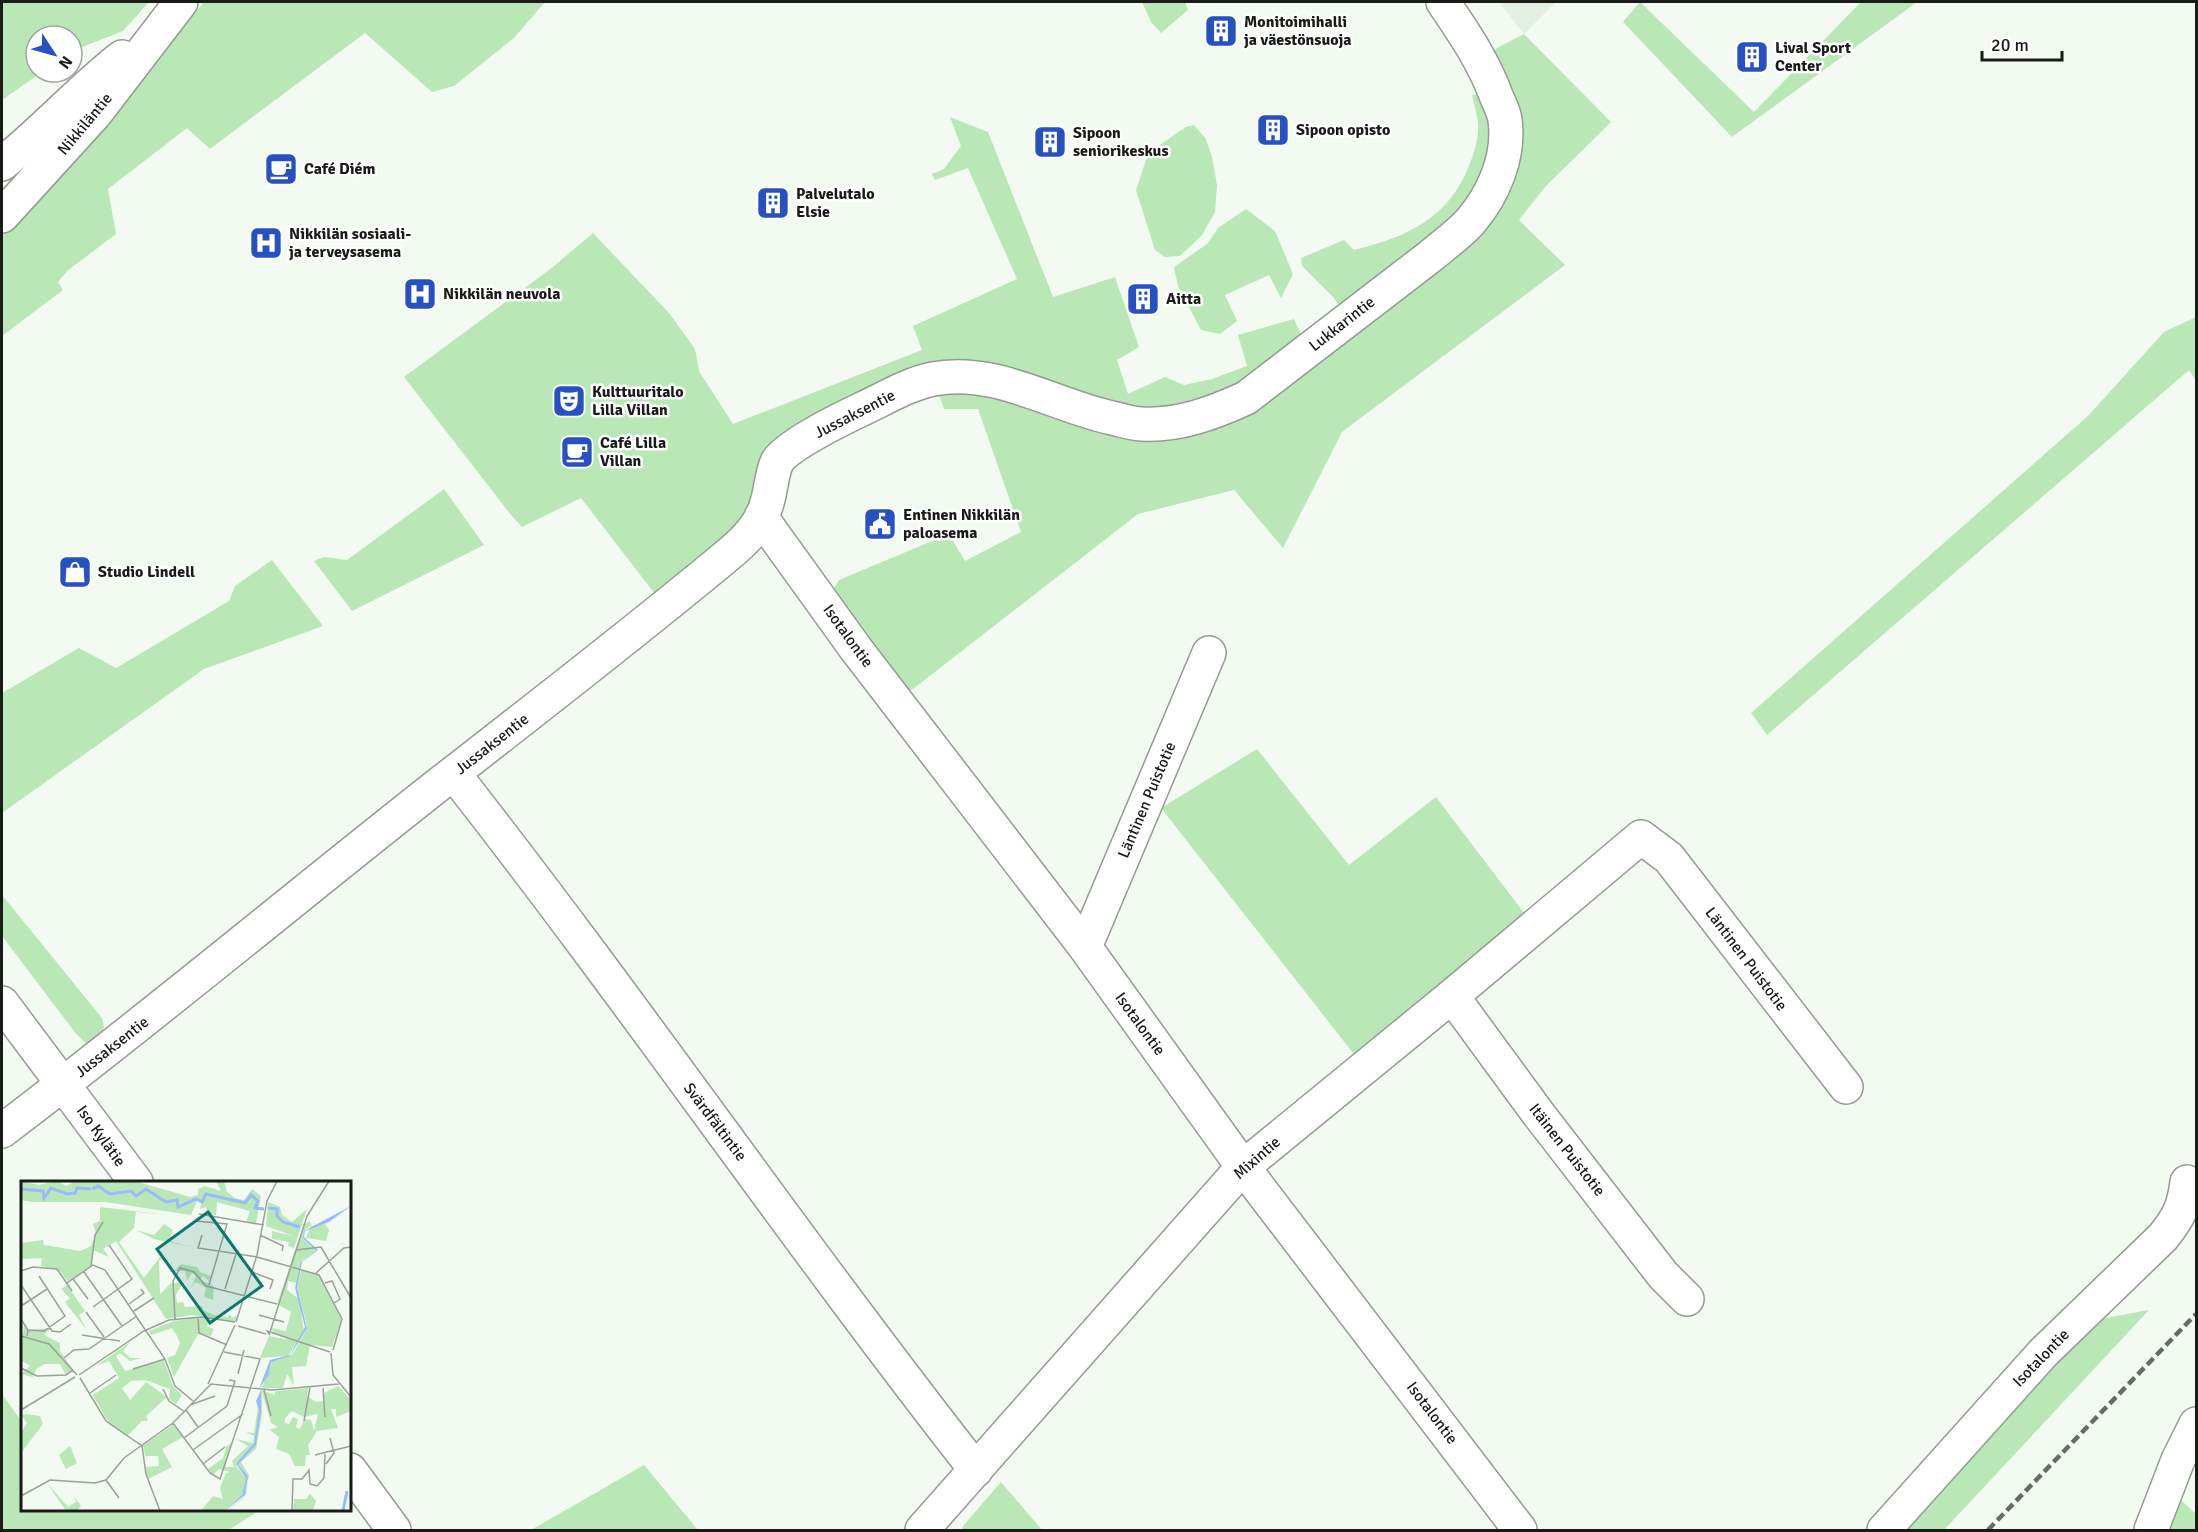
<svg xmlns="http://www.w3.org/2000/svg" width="2198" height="1532" viewBox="0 0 2198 1532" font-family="Signika,sans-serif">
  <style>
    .built { fill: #e2f0e1 }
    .green { fill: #b9e8b6 }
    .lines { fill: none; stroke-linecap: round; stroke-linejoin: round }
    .minor-casing { stroke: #949b93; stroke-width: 36 }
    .minor { stroke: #fff; stroke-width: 33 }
    .rail { stroke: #676b66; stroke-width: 4.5; stroke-dasharray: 9 4.5; stroke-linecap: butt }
    .labels { text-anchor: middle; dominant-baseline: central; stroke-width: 5; stroke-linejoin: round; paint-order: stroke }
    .poi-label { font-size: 16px; font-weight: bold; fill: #181b18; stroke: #fff; text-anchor: start }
    .street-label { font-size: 16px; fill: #181b18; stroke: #fff }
    .inset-river { fill: none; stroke: #99baff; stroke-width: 3 }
    .inset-road { fill: none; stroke: #9ba19a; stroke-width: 1.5 }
    .view { fill: #0f766e; fill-opacity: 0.15; stroke: #0f766e; stroke-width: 3 }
    .inset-edge { fill: none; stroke: #181b18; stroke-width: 3 }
  </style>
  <rect width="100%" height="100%" fill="#f2faf1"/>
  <path class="built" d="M 1499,2 L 1556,2 L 1524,34 Z"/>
  <path class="green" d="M 2,2 L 149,2 L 123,31 L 72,51 L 72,36 L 36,36 L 36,72 L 42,72 L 2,100 Z
    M 204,2 L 545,2 L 514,38 L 454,86 L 432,92 L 365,33 L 210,149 L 187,128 L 108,189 L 116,234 L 67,271 L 58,282 L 63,290 L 2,336 L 2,227 L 81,150 Z
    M 1142,2 L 1185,2 L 1188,10 L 1161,33 L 1151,22 Z
    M 1640,2 L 1754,112 L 1861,2 L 1917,2 L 1732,137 L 1623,22 Z
    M 1524,34 L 1611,122 L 1545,187 L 1519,220 L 1565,265 L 1342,432 L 1283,548 L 1234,490 L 1138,514 L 904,696 L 824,604 L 839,580 L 949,534 L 965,561 L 1021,532 L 978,409 L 944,409 L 934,379 L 785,451 L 761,517 L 665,607 L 581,498 L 522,527 L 511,515 L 404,377 L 553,267 L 593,233 L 669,313 L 695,349 L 699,371 L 733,424 L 922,350 L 913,326 L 1017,279 L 968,168 L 935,180 L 932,174 L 944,169 L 961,146 L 950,117 L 988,132 L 1053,297 L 1115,277 L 1139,347 L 1117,360 L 1128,394 L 1165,377 L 1184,385 L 1212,379 L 1247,366 L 1238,335 L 1294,319 L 1308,350 L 1348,319 L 1334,298 L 1302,266 L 1301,258 L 1344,240 L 1354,250 C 1407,237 1450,218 1470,163 C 1475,151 1479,136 1478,123 C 1477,114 1474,104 1472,95 L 1494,93 L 1481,60 L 1497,48 Z
    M 1194,125 L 1206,139 L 1212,157 L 1217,185 L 1215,212 L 1202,235 L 1180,256 L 1165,257 L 1155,250 L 1136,190 L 1147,157 L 1161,144 L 1186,127 Z
    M 1246,209 L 1275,231 L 1293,274 L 1281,298 L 1269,275 L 1225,295 L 1237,321 L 1220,334 L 1201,330 L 1178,286 L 1174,267 L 1207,244 L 1218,228 Z
    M 2196,317 L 2196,381 L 2189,370 L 1767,735 L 1751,713 L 2088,416 L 2164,332 Z
    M 444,489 L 484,545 L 352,611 L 314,561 L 324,557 L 347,560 Z
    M 272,560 L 323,626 L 204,669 L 2,813 L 2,693 L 79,648 L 116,668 L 229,601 L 235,586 Z
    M 1257,749 L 1349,865 L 1436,797 L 1534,926 L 1364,1067 L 1161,808 Z
    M 2,895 L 102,1018 L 104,1027 L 101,1036 L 88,1045 L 77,1035 L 2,936 Z
    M 2149,1310 L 1944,1530 L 1897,1530 L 2095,1320 Z
    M 2,1394 L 22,1422 L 22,1510 L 260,1510 L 229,1530 L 2,1530 Z
    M 644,1465 L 698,1530 L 531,1530 Z
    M 1001,1482 L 1042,1530 L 962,1530 L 963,1526 Z
    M 2168,1488 L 2196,1514 L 2196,1530 L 2151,1530 Z"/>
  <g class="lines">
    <defs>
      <path id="minor" d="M 2,164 C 44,130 80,90 122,57
        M 2,216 L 95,114 L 181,2
        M 761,517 L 856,649 L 1085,947 L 1243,1167 L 1520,1530
        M 454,774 C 633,1002 797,1242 976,1470
        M 1085,947 L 1209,653
        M 1452,996 L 1537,1112 L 1663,1275 L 1687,1299
        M 2,1003 L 136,1182
        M 2,1131 C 150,1019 292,900 438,785 C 533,711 629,637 723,559 C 743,543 762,526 768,499 C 771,488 772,473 777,462 C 786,446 843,418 862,409 C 884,399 908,384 933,379 C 995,367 1053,405 1112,418 C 1122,420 1132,424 1142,424 C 1179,426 1213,413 1246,398 L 1432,255 C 1445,244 1459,234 1470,222 C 1494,194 1510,156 1505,120 C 1504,112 1500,105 1497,98 C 1484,62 1464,33 1443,2
        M 350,1470 L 394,1530
        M 922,1530 L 1243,1167 L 1452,996 L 1641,837 L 1669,858 L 1846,1087
        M 1884,1530 L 2043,1353 L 2163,1237 C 2179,1217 2184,1207 2187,1182
        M 2151,1530 L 2178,1460 L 2196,1424"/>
    </defs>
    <use href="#minor" class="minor-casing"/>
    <use href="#minor" class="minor"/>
    <path class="rail" d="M 1988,1530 L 2196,1314"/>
  </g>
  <defs>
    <symbol id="building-square" viewBox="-11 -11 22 22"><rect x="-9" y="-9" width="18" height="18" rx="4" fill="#2751c0" stroke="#fff"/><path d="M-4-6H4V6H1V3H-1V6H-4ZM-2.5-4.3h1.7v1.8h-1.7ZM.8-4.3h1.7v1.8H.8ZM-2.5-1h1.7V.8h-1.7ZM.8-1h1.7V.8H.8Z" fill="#fff"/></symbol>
    <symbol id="cafe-square" viewBox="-11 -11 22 22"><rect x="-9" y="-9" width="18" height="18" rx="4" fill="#2751c0" stroke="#fff"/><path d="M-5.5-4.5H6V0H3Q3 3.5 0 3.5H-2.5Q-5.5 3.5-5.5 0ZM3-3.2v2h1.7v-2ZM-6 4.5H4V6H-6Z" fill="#fff"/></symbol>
    <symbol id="hospital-square" viewBox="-11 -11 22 22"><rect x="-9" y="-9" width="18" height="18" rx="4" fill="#2751c0" stroke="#fff"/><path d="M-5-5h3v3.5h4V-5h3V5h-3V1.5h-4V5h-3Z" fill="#fff"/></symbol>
    <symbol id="theatre-square" viewBox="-11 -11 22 22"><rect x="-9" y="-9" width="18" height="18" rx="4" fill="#2751c0" stroke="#fff"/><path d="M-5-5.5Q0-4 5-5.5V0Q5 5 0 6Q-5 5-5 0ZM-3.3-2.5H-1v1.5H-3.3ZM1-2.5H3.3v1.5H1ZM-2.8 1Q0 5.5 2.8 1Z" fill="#fff"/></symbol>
    <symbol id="civic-square" viewBox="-11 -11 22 22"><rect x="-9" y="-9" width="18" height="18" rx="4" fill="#2751c0" stroke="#fff"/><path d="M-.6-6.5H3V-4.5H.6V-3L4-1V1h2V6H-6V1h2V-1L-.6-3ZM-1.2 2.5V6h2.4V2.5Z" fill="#fff"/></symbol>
    <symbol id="shop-square" viewBox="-11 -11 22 22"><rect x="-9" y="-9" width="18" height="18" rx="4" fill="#2751c0" stroke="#fff"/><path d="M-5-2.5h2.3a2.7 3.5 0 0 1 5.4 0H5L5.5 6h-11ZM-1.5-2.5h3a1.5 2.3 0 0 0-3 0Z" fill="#fff"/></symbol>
  </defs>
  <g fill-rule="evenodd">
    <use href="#building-square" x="1202" y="12" width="38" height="38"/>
    <use href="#building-square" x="1733" y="38" width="38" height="38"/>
    <use href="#building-square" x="1254" y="111" width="38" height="38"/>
    <use href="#building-square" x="1031" y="123" width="38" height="38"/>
    <use href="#cafe-square" x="262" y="150" width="38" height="38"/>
    <use href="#building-square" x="754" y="184" width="38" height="38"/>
    <use href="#hospital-square" x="247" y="224" width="38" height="38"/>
    <use href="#hospital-square" x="401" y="275" width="38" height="38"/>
    <use href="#building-square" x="1124" y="280" width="38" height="38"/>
    <use href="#theatre-square" x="550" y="382" width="38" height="38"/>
    <use href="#cafe-square" x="558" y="433" width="38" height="38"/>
    <use href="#civic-square" x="861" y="505" width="38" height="38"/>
    <use href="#shop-square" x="56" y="553" width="38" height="38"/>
  </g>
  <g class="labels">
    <g class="poi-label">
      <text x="1244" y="22">Monitoimihalli<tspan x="1244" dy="18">ja väestönsuoja</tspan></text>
      <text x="1775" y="48">Lival Sport<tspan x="1775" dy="18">Center</tspan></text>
      <text x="1296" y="130">Sipoon opisto</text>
      <text x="1073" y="133">Sipoon<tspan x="1073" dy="18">seniorikeskus</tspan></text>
      <text x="304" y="169">Café Diém</text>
      <text x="796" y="194">Palvelutalo<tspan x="796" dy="18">Elsie</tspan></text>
      <text x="289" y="234">Nikkilän sosiaali-<tspan x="289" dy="18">ja terveysasema</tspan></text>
      <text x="443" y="294">Nikkilän neuvola</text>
      <text x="1166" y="299">Aitta</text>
      <text x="592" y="392">Kulttuuritalo<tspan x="592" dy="18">Lilla Villan</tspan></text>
      <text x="600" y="443">Café Lilla<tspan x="600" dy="18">Villan</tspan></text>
      <text x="903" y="515">Entinen Nikkilän<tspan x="903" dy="18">paloasema</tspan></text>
      <text x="98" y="572">Studio Lindell</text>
    </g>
    <g class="street-label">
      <text transform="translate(85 124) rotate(-50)">Nikkiläntie</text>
      <text transform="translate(1342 324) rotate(-38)">Lukkarintie</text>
      <text transform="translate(855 414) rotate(-27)">Jussaksentie</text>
      <text transform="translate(848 636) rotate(54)">Isotalontie</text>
      <text transform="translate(492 744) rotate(-38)">Jussaksentie</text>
      <text transform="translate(1147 800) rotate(-67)">Läntinen Puistotie</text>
      <text transform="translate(1746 959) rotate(53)">Läntinen Puistotie</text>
      <text transform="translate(1140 1024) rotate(54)">Isotalontie</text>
      <text transform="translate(112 1047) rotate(-38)">Jussaksentie</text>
      <text transform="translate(715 1122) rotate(53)">Svärdfältintie</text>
      <text transform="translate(101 1136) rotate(54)">Iso Kylätie</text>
      <text transform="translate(1567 1150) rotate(52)">Itäinen Puistotie</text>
      <text transform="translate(1257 1158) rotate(-41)">Mixintie</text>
      <text transform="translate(2041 1358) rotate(-46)">Isotalontie</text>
      <text transform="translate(1432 1413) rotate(53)">Isotalontie</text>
    </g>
  </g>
  <g transform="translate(21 1181)">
    <rect width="330" height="330" fill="#f2faf1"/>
    <path d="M 0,0 L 18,4 L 36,0 L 45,5 L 55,0 L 114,0 L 169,16 L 177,14 L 177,8 L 184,5 L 200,10 L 195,0 L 203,0 L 206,11 L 214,17 L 223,19 L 231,8 L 240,15 L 235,43 L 225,41 L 229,30 L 196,21 L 195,34 L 186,33 L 185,26 L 179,28 L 180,22 L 176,20 L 170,34 L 84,21 L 11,21 L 0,19 ZM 247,21 L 259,26 L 261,34 L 271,41 L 286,28 L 273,67 L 267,65 L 268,61 L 251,58 L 251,50 L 272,55 L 245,45 ZM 79,26 L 148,34 L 115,31 L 113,47 L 98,61 L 123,97 L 139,76 L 151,81 L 149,87 L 150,80 L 138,79 L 139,113 L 150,102 L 162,102 L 155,114 L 156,122 L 162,121 L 164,126 L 181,125 L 182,129 L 193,134 L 207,136 L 208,133 L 212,137 L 216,134 L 214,141 L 171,134 L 145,138 L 95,60 L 82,68 L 88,76 L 72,69 L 70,85 L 47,101 L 37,88 L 20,85 L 21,77 L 0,78 L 0,62 L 22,59 L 23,64 L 59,70 L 70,65 L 75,52 L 72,43 L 79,40 ZM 289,40 L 291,45 L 304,43 L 308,49 L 305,60 L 327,63 L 285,57 L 290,44 L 283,50 L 282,57 L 295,71 L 281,79 L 276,102 L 267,100 L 266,109 L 278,118 L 283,150 L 267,175 L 239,177 L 248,155 L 268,159 L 252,152 L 251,147 L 265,150 L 270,131 L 256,123 L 283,43 ZM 143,43 L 152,49 L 148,60 L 170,66 L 133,58 L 115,49 L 133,54 ZM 160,83 L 176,86 L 179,91 L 190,95 L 188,100 L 182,95 L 179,99 L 193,105 L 192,119 L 183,116 L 185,107 L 179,103 L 174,101 L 170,107 L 175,95 L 171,92 L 166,100 L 164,90 L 153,90 ZM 280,89 L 298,94 L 321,138 L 311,166 L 289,164 L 285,185 L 271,186 L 273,205 L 266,193 L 262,207 L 241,207 L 250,181 L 271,174 L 284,151 L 286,144 L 276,107 ZM 46,104 L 64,130 L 58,134 L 65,148 L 44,121 L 49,117 L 40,108 ZM 180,136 L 194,140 L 185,145 L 193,148 L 190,155 L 177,153 L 153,196 L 146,177 L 154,174 L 159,162 L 155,153 L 151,147 L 130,154 L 128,150 L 153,140 ZM 3,143 L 7,149 L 30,147 L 23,154 L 39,162 L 39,170 L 52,189 L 45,194 L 39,183 L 24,183 L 15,188 L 12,196 L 0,193 L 9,185 L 0,179 ZM 109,161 L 102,170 L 109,177 L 121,177 L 109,180 L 99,172 L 95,175 L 104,190 L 143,179 L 152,205 L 161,214 L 155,223 L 148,218 L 149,208 L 124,199 L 110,200 L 101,207 L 109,219 L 125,201 L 146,216 L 125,235 L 127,240 L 121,240 L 106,255 L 89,244 L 70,211 L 72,214 L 98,197 L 88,180 L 75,185 ZM 317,205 L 330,219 L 330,230 L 315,236 L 315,228 L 310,228 L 317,247 L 296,250 L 287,264 L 289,274 L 285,274 L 284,285 L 274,285 L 268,273 L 255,268 L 258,256 L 249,249 L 257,246 L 250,242 L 241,211 L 241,233 L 235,268 L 220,281 L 228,294 L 225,313 L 222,318 L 207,330 L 223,316 L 227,300 L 217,284 L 235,264 L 240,209 L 253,214 L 255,210 L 287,207 L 286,215 L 295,221 L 302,220 L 303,212 ZM 271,230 L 283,236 L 297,233 L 293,250 L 290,239 L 283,238 L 279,248 L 275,246 L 277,238 L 272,236 L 268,243 L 264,242 L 264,237 ZM 237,226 L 238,232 L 233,262 L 215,285 L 225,297 L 221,314 L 204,330 L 180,330 L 192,315 L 202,318 L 199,307 L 205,292 L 209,291 L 198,288 L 192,294 L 187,288 L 202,277 L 205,266 L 211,261 L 204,286 L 213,286 L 211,280 L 227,265 L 215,258 L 232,262 L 233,255 L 225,251 L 233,252 ZM 5,233 L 19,235 L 22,243 L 0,272 L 0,252 L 6,242 L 0,234 ZM 152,244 L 162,256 L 141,268 L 151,286 L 127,298 L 124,286 L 138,285 L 137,275 L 124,275 L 122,264 ZM 49,265 L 56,282 L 45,288 L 38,274 ZM 26,302 L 47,326 L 55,321 L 53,316 L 60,325 L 56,330 L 45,330 ZM 289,313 L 295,320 L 292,330 L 272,330 L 273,318 L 285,318 Z" fill="#b9e8b6" fill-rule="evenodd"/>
    <path d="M 330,25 L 308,41 L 284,50 L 283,56 L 297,69 L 281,81 L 276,107 L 286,147 L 269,175 L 250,181 L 247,195 L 238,208 L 249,179 L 269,174 L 284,146 L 274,107 L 280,81 L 295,70 L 282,57 L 283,50 ZM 240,209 L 240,231 L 235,264 L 217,284 L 227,295 L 224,314 L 204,330 L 221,314 L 225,297 L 215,283 L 233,262 L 238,230 L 235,220 Z" fill="#99baff"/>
    <path class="inset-river" d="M 0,8 L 22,10 L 23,17 L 30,7 L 46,13 L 54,12 L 56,7 L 70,8M 71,8 L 77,5 L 89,13 L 110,10 L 115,15 L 125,8 L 145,21 L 156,19 L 157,26 L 175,18 L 181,21 L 185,13 L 224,22 L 230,14 L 237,20 L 234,27 L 243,28M 247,27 L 256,28 L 256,35 L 262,41 L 279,46M 322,330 L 326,310"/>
    <path class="inset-road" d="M 178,33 L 243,44M 175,40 L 206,43 L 188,104M 181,54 L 177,67 L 236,76 L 298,94 L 321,138 L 312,169M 239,54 L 262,65 L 261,70M 275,69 L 300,66 L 330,117M 70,86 L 74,54 L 82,41M 0,90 L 12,86 L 36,88 L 51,110M 63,91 L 101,145M 231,91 L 252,99 L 249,108M 295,92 L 323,67 L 330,66M 52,98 L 67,118M 46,102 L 72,84 L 84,89 L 144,178 L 154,205 L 172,220M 304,102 L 311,100 L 319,118 L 312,123M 0,104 L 31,150 L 39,151 L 50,143M 204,108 L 215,73M 108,123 L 123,112 L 120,108M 0,125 L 26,108M 72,126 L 111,98 L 88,64M 113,130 L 133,117M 65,131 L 83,156M 238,134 L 263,141M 177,136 L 178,152 L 206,164M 0,138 L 7,149 L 6,155M 154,138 L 152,100 L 159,87 L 173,91 L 185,105 L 256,123M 215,141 L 236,74 L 246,20 L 256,0M 217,145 L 245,153M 7,149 L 23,150 L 44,135 L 18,95M 249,151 L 286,35 L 308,0M 61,154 L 99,160M 249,154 L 246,150 L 309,171M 0,155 L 28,163 L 56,194M 310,172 L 312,194 L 330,216M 43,177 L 53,169 L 68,168 L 116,135M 0,187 L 16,195 L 45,194 L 52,189M 112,188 L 144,178M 217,193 L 223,169M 58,194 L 123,150 L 148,139 L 181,136 L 214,141M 59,197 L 85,240 L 121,265 L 125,293 L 139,330M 187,203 L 214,144M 302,207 L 304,236M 142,208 L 148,220 L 164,231M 243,209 L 250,235M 69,212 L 95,194M 169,224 L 194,215M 0,229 L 54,196M 165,229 L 177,246M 283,240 L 289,206M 152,242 L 189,292 L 199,298 L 239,178 L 203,171M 163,257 L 206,225 L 214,200 L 208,199M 172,269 L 222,233M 294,274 L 330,265M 182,283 L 204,266M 305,283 L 313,272 L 309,257M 85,299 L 98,317M 0,315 L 29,299 L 74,302 L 85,299 L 103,277 L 152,242 L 190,203 L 251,209 L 318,203M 271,330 L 272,298 L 281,298 L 288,289 L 289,303 L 296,305 L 303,297 L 304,273"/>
    <path class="view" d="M 187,31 L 241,105 L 189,142 L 136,68 Z"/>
    <rect width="330" height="330" class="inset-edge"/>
  </g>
  <rect width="2198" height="1532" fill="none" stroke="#181b18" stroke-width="6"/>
  <g transform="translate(54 54) rotate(126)"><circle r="28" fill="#ffffff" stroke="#a3a4a3" stroke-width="1.5"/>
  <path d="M0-4.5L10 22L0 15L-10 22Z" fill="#2751c0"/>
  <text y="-9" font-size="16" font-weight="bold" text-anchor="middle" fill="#181b18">N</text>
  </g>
  <path d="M1982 51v9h80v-9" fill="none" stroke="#181b18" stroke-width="3"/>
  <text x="1991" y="51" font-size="18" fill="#181b18" stroke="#ffffff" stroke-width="4.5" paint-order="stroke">20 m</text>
</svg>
